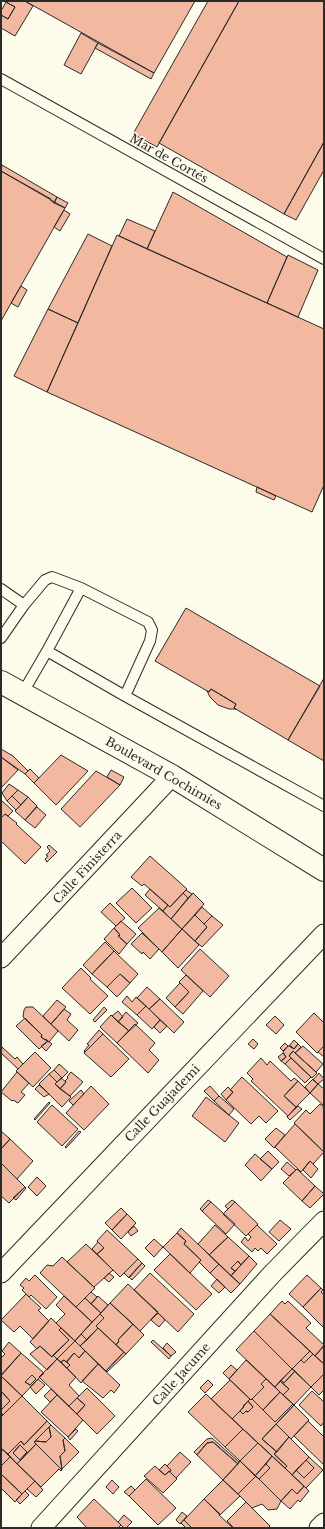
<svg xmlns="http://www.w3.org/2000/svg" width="325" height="1529" viewBox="0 0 325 1529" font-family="'Libre Baskerville',serif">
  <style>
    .building { fill: #f2b8a0; stroke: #2b2b2b; fill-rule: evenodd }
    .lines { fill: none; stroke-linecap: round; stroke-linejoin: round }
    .lane-casing { stroke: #2b2b2b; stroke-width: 12 }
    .street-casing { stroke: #2b2b2b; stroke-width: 21 }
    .secondary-casing { stroke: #2b2b2b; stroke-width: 24 }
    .lane { stroke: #fdfbea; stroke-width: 10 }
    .street { stroke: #fdfbea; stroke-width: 19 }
    .secondary { stroke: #fdfbea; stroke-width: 22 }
    .labels { text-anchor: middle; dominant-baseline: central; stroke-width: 3; stroke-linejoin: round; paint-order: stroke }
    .street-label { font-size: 12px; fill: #2b2b2b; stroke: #fdfbea }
  </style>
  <rect width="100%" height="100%" fill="#fdfbea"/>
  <path class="building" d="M 7,1 L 25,1 L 33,6 L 15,36 L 1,28 L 1,15 L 8,19 L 15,7 L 6,2 Z
    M 25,1 L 195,1 L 154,73 Z
    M 208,1 L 239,1 L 157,147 L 133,134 Z
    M 239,1 L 324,1 L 324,142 L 284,214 L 159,143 Z
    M 6,2 L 15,7 L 8,19 L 1,15 L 1,11 Z
    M 81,33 L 98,43 L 81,74 L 64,65 Z
    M 98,43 L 154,73 L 151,79 L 95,48 Z
    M 324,142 L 324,170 L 296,220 L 284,214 Z
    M 2,165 L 57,197 L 54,203 L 50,200 L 51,199 L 1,171 Z
    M 1,171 L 65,208 L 1,321 Z
    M 173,192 L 287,257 L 267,303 L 147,249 Z
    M 57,197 L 68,203 L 65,208 L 54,203 Z
    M 64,210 L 70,214 L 60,231 L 54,227 Z
    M 127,219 L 155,231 L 147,249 L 119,236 Z
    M 88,234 L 112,246 L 78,323 L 48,309 Z
    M 117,235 L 324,329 L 324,485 L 312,512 L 47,392 Z
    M 288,255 L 318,270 L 298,317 L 267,303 Z
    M 21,286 L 27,290 L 18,307 L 11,303 Z
    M 48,309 L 78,323 L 47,392 L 14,376 Z
    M 257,487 L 276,496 L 274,500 L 256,492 Z
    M 186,608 L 320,686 L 288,740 L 234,708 L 236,704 L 211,689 L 209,692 L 155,661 Z
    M 324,678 L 324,761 L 288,740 Z
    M 211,689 L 236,704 L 234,708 L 236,709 L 229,709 L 218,705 L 210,697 L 207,691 L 209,692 Z
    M 1,749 L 13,756 L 28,771 L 25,774 L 1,757 Z
    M 61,755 L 88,771 L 56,805 L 34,783 Z
    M 1,757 L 18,770 L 1,788 Z
    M 30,769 L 39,778 L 34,783 L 25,774 Z
    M 111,770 L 124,777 L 120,785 L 107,777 Z
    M 96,771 L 120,785 L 80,827 L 61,809 Z
    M 9,784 L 18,790 L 7,801 L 2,793 Z
    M 18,790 L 28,797 L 21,805 L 12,796 Z
    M 12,796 L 21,805 L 16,810 L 7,801 Z
    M 28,797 L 37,806 L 25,820 L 15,811 Z
    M 1,800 L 13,811 L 8,816 L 5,814 L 1,818 Z
    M 37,807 L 46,815 L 35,828 L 25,820 Z
    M 5,814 L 17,823 L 16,824 L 41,847 L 25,864 L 1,841 L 1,818 Z
    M 49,845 L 57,852 L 47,862 L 45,859 L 48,856 L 46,855 L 50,851 L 47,847 Z
    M 150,856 L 187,889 L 170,907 L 144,884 L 142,886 L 131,877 Z
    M 132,888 L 152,908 L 136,923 L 116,903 Z
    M 150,889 L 168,905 L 163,911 L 145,895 Z
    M 186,890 L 192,894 L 188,898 L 183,893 Z
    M 183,893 L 188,898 L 171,919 L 163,911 L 168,905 L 170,907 Z
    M 193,893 L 204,904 L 182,929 L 171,919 Z
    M 110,903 L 125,918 L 116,926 L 101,912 Z
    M 202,907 L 212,916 L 204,924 L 195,915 Z
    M 159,908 L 182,929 L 162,952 L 138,928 Z
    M 195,915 L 207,927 L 195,941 L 182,929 Z
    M 212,916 L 223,925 L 202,947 L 195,941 L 207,927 L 204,924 Z
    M 121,921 L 136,934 L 127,944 L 118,936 L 120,935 L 114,928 Z
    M 114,928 L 120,935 L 118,936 L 127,944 L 119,954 L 104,939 Z
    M 182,929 L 199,945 L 178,968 L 162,952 Z
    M 142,933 L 159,949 L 150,959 L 143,952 L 142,954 L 131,944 Z
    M 105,942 L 114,951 L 92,974 L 83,965 Z
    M 200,949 L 229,976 L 210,997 L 181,970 Z
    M 114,951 L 138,974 L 130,983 L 120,974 L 107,987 L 92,974 Z
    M 81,968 L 91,978 L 90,979 L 108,996 L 90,1014 L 62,988 Z
    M 120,974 L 130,983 L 117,997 L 107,987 Z
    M 186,975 L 203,991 L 183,1014 L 175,1007 L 189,992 L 179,982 Z
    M 180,983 L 189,992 L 175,1007 L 166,998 Z
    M 147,987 L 160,999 L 149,1009 L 137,998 Z
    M 127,996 L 132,1002 L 136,997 L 146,1006 L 137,1015 L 122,1002 Z
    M 160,999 L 184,1022 L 174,1033 L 149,1009 Z
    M 57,1000 L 66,1007 L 51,1024 L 43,1016 Z
    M 146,1006 L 160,1020 L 152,1029 L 137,1015 Z
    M 26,1007 L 33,1007 L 58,1031 L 49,1042 L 41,1037 L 42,1035 L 23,1017 L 24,1010 Z
    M 104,1007 L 107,1010 L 95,1022 L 93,1020 Z
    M 64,1009 L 71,1014 L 67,1020 L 78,1030 L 69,1041 L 51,1024 Z
    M 118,1011 L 123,1017 L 118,1022 L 112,1016 Z
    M 126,1012 L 138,1023 L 129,1031 L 118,1022 Z
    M 314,1013 L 324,1023 L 324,1046 L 317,1053 L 296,1032 Z
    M 111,1015 L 129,1031 L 117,1043 L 100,1027 Z
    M 275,1016 L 284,1025 L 276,1034 L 266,1025 Z
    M 25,1018 L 42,1035 L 41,1037 L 45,1040 L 46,1039 L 48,1041 L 39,1049 L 16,1026 Z
    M 160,1020 L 167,1026 L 160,1033 L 154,1027 Z
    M 135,1024 L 155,1043 L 149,1050 L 159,1060 L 148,1073 L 117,1043 Z
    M 99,1030 L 103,1034 L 85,1052 L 84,1051 L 89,1045 L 87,1044 Z
    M 103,1034 L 129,1059 L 111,1077 L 84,1053 Z
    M 253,1039 L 258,1044 L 254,1049 L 248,1044 Z
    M 294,1040 L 298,1044 L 294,1049 L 289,1046 Z
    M 48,1041 L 52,1044 L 46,1051 L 41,1046 Z
    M 285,1043 L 288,1046 L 283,1051 L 280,1048 Z
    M 298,1044 L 301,1047 L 295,1053 L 293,1051 L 289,1056 L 291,1058 L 285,1064 L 281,1061 L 286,1057 L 283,1052 L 288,1046 L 291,1046 L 294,1049 Z
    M 303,1046 L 323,1064 L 316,1072 L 295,1053 Z
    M 324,1046 L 324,1057 L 318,1052 Z
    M 2,1047 L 15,1059 L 17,1057 L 23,1064 L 18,1069 L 1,1053 Z
    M 293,1051 L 317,1073 L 312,1078 L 289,1056 Z
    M 35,1052 L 51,1068 L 33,1087 L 16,1071 Z
    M 283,1053 L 286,1057 L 281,1061 L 278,1057 Z
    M 261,1058 L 267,1065 L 270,1061 L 291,1081 L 294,1078 L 298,1081 L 284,1096 L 296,1107 L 288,1116 L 251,1081 L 253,1079 L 247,1073 Z
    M 291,1058 L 311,1077 L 305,1083 L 285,1064 Z
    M 59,1064 L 68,1072 L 62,1078 L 54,1070 Z
    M 54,1070 L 62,1078 L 57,1082 L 49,1074 Z
    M 17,1072 L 29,1083 L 21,1092 L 25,1095 L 18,1103 L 13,1100 L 12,1101 L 1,1092 Z
    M 71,1072 L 83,1082 L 70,1096 L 60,1089 L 66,1082 L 65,1081 L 68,1078 L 67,1077 Z
    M 319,1073 L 324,1079 L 318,1084 L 313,1080 Z
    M 49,1074 L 57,1082 L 55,1084 L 71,1097 L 62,1107 L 39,1084 Z
    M 242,1077 L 278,1111 L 266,1123 L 259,1116 L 251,1124 L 226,1100 L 233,1092 L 230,1090 Z
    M 61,1078 L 66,1082 L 60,1089 L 55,1084 Z
    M 313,1079 L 318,1084 L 310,1093 L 305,1087 Z
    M 298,1081 L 310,1093 L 296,1107 L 284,1096 Z
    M 318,1084 L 324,1089 L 324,1106 L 310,1093 Z
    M 39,1085 L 49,1094 L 44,1097 L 35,1089 Z
    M 91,1086 L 109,1104 L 84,1130 L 66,1113 Z
    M 210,1086 L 219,1096 L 214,1101 L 204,1091 Z
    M 228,1087 L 233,1092 L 226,1100 L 221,1094 Z
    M 81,1090 L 84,1094 L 73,1105 L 69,1101 Z
    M 219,1096 L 234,1109 L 229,1115 L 214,1101 Z
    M 206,1097 L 239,1123 L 225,1142 L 192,1116 Z
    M 49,1102 L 50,1103 L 35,1120 L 34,1119 Z
    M 320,1104 L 324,1107 L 324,1152 L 294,1123 L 306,1110 L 310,1114 Z
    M 52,1105 L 78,1129 L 62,1146 L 37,1122 Z
    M 298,1106 L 302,1109 L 290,1120 L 287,1117 Z
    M 295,1124 L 324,1152 L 313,1164 L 310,1161 L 301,1172 L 275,1147 Z
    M 276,1128 L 285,1135 L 274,1148 L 265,1139 Z
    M 1,1131 L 10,1139 L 1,1149 Z
    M 79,1131 L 81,1132 L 66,1148 L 65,1147 Z
    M 10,1139 L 33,1161 L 17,1179 L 1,1163 L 1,1149 Z
    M 268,1151 L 279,1162 L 272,1169 L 260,1159 Z
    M 255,1154 L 272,1169 L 261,1181 L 245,1165 Z
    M 310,1161 L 318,1169 L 311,1178 L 303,1170 Z
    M 287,1162 L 296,1170 L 289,1176 L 281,1169 Z
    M 1,1163 L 25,1187 L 9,1203 L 1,1196 Z
    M 297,1169 L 315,1186 L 302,1201 L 283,1183 Z
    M 37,1177 L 46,1186 L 37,1196 L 28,1187 Z
    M 315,1186 L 324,1194 L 310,1208 L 302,1201 Z
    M 25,1187 L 26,1188 L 16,1200 L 13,1198 Z
    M 208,1200 L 211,1202 L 202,1211 L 200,1209 Z
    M 232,1200 L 235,1202 L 228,1209 L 225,1206 Z
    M 211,1202 L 235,1224 L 226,1234 L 202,1211 Z
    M 235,1202 L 258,1224 L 246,1236 L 223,1214 Z
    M 121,1208 L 127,1214 L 112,1230 L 105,1223 Z
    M 127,1214 L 136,1223 L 121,1239 L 112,1230 Z
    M 280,1220 L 291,1229 L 279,1241 L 269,1232 Z
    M 215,1225 L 228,1237 L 209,1255 L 198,1244 Z
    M 257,1225 L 277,1244 L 267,1254 L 261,1248 L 258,1251 L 255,1248 L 252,1252 L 241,1242 L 245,1237 L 248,1241 L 251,1237 L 248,1234 Z
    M 134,1226 L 138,1231 L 131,1236 L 128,1232 Z
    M 181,1228 L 219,1264 L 210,1273 L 199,1262 L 201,1260 L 184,1244 L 186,1241 L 177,1233 Z
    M 107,1230 L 138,1259 L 120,1277 L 97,1254 L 104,1248 L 97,1241 Z
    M 177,1233 L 186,1241 L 184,1244 L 201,1260 L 190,1273 L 163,1247 Z
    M 228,1237 L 249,1256 L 241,1265 L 238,1261 L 231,1268 L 235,1271 L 231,1276 L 209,1255 Z
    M 154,1239 L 163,1247 L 154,1257 L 145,1248 Z
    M 98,1242 L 104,1248 L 97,1254 L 92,1249 Z
    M 86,1244 L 113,1270 L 94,1287 L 67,1262 Z
    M 170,1254 L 212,1294 L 196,1310 L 154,1270 Z
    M 249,1256 L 257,1264 L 240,1284 L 231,1276 Z
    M 62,1257 L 95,1288 L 76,1307 L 40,1273 L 47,1265 L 53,1266 Z
    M 138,1259 L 142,1263 L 129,1278 L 124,1273 Z
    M 238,1261 L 241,1265 L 235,1271 L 231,1268 Z
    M 142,1263 L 145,1266 L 132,1280 L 129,1277 Z
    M 219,1264 L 240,1284 L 231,1293 L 210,1273 Z
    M 109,1273 L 114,1277 L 109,1282 L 104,1278 Z
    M 150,1273 L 194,1314 L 178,1332 L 134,1290 Z
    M 35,1275 L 57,1297 L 46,1309 L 31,1295 L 29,1297 L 22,1290 L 24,1288 L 20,1285 L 26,1278 L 29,1281 Z
    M 307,1275 L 321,1288 L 303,1307 L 289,1294 Z
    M 217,1279 L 225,1287 L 219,1293 L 211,1286 Z
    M 128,1284 L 158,1312 L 140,1331 L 110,1303 Z
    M 321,1288 L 323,1290 L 321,1292 L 324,1295 L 324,1328 L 303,1307 Z
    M 91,1292 L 97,1297 L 91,1304 L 85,1298 Z
    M 26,1294 L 41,1308 L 38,1310 L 49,1321 L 33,1339 L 20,1326 L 14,1332 L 1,1320 Z
    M 64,1296 L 92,1322 L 75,1341 L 56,1323 L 65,1314 L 56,1305 Z
    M 98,1296 L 108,1305 L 101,1313 L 91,1304 Z
    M 85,1298 L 101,1313 L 92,1322 L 76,1307 Z
    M 282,1301 L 285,1304 L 288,1301 L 311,1323 L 306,1328 L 324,1345 L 315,1356 L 270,1314 Z
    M 110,1303 L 133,1324 L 118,1340 L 119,1341 L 116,1345 L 96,1326 L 104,1318 L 100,1314 Z
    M 158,1313 L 165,1320 L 159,1327 L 151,1320 Z
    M 100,1314 L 104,1318 L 96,1326 L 98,1328 L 87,1340 L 81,1334 Z
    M 270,1314 L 310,1351 L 292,1369 L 254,1331 Z
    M 51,1318 L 61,1328 L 59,1330 L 69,1340 L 52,1357 L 40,1346 L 37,1349 L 30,1342 Z
    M 133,1324 L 144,1335 L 126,1354 L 116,1345 L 119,1341 L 118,1340 Z
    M 61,1328 L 75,1341 L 57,1359 L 53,1355 L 69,1340 L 59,1330 Z
    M 98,1328 L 124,1352 L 106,1371 L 80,1346 Z
    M 254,1331 L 292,1369 L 275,1387 L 236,1350 Z
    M 81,1334 L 87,1340 L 80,1346 L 75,1341 Z
    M 153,1340 L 171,1356 L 169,1359 L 151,1342 Z
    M 75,1341 L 85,1351 L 79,1358 L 74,1353 L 66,1362 L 64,1360 L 61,1362 L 57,1359 Z
    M 9,1342 L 21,1353 L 1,1375 L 1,1358 L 5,1354 L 2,1351 Z
    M 167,1343 L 176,1352 L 171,1356 L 163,1348 Z
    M 40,1346 L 52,1357 L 53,1355 L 57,1359 L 47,1370 L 30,1354 Z
    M 324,1346 L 324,1364 L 315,1356 Z
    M 85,1351 L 98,1364 L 81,1383 L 67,1368 L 70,1365 L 67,1362 L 74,1353 L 79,1358 Z
    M 310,1351 L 313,1354 L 304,1363 L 301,1360 Z
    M 310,1351 L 301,1360 L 304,1363 L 313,1354 L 324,1364 L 324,1374 L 311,1387 L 292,1369 Z
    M 124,1352 L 126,1354 L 107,1372 L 106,1371 Z
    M 21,1353 L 44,1373 L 22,1396 L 1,1376 ZM 32,1375 L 36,1379 L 30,1385 L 25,1382 Z
    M 57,1359 L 76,1377 L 69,1385 L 79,1396 L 69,1406 L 39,1377 Z
    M 64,1360 L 70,1365 L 67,1368 L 61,1362 Z
    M 246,1360 L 266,1379 L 261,1384 L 264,1387 L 251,1400 L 229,1379 Z
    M 98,1364 L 120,1385 L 114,1393 L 111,1390 L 103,1398 L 82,1381 Z
    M 231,1365 L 237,1370 L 229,1379 L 223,1373 Z
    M 292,1369 L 295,1371 L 284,1383 L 281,1380 Z
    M 295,1371 L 311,1387 L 294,1405 L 283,1395 L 289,1389 L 280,1381 L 281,1380 L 284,1383 Z
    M 324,1374 L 324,1390 L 319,1395 L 311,1387 Z
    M 32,1375 L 36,1379 L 30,1385 L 25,1382 Z
    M 1,1376 L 22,1396 L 3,1415 L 1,1412 L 1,1410 L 10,1401 L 1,1391 Z
    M 38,1379 L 45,1385 L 36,1394 L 30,1387 Z
    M 266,1379 L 280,1392 L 263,1410 L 252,1399 L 264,1387 L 261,1384 Z
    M 208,1380 L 213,1385 L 205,1393 L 200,1388 Z
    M 230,1380 L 250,1399 L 243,1406 L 244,1407 L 232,1419 L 211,1399 Z
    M 280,1381 L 289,1389 L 283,1395 L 275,1387 Z
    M 87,1388 L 115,1416 L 97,1434 L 77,1414 L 85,1405 L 77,1398 Z
    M 51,1389 L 57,1395 L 50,1402 L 44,1396 Z
    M 1,1391 L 10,1401 L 1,1410 Z
    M 312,1391 L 324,1402 L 324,1422 L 321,1426 L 299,1405 Z
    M 280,1392 L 293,1404 L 275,1422 L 263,1410 Z
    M 206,1394 L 243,1429 L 225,1447 L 188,1412 Z
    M 57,1395 L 83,1420 L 68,1437 L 41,1412 Z
    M 22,1396 L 47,1421 L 24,1445 L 21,1441 L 8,1454 L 1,1448 L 1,1417 Z
    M 77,1398 L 85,1405 L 77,1414 L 69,1406 Z
    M 250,1399 L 251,1400 L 252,1399 L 275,1422 L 293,1404 L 294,1405 L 262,1439 L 277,1452 L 274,1454 L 287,1466 L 285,1468 L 232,1419 L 240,1411 L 243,1414 L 246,1411 L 248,1412 L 253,1407 L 248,1401 Z
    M 248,1401 L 253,1407 L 248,1412 L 246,1411 L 243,1414 L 240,1411 Z
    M 294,1405 L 309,1420 L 291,1439 L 276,1424 Z
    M 47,1421 L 51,1425 L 34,1442 L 36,1444 L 17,1464 L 8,1454 L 21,1441 L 24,1445 ZM 20,1445 L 27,1452 L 20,1460 L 13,1453 Z
    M 308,1421 L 324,1437 L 324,1465 L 294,1436 Z
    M 276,1424 L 289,1437 L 277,1452 L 262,1439 Z
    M 51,1425 L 65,1438 L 63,1440 L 65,1451 L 60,1456 L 62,1470 L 34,1442 ZM 49,1427 L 51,1437 L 46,1442 L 35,1441 Z
    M 49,1427 L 51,1437 L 46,1442 L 35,1441 Z
    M 76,1429 L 78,1431 L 70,1440 L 68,1437 Z
    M 243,1429 L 258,1443 L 240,1461 L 225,1447 Z
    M 289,1437 L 309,1457 L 292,1475 L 285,1468 L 287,1466 L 274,1454 Z
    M 65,1438 L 79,1452 L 62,1469 L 60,1456 L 65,1451 L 63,1440 Z
    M 212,1438 L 239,1462 L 238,1464 L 213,1442 L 207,1443 L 197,1455 L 194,1452 L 207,1439 Z
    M 213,1442 L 238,1464 L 223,1480 L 197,1455 L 207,1443 Z
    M 258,1443 L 272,1456 L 255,1476 L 240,1461 Z
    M 36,1444 L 62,1470 L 61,1471 L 59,1469 L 41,1487 L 17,1464 Z
    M 20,1445 L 27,1452 L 20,1460 L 13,1453 Z
    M 3,1450 L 10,1457 L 1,1466 L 1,1451 Z
    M 180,1452 L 191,1462 L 176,1478 L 170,1472 L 171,1470 L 167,1466 Z
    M 272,1456 L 304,1486 L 297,1494 L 292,1489 L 281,1501 L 259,1479 L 270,1468 L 266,1464 Z
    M 10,1457 L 35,1481 L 22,1494 L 1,1474 L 1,1466 Z
    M 309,1457 L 323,1470 L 306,1488 L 292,1475 L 296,1470 L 304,1478 L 314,1468 L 306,1460 Z
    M 306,1460 L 314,1468 L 304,1478 L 296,1470 Z
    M 240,1461 L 256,1476 L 238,1494 L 223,1480 Z
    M 165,1464 L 171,1470 L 165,1475 L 159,1470 Z
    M 266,1464 L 270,1468 L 259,1479 L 255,1476 Z
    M 155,1466 L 165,1475 L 169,1471 L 177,1479 L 163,1493 L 144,1476 Z
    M 1,1474 L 22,1494 L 15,1502 L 1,1488 Z
    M 256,1476 L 281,1501 L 277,1509 L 268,1510 L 262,1504 L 252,1508 L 238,1494 Z
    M 146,1479 L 176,1508 L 158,1525 L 129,1496 Z
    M 112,1480 L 119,1487 L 113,1494 L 106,1487 Z
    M 223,1480 L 240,1496 L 220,1515 L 204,1499 Z
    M 35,1481 L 43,1490 L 36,1497 L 27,1489 Z
    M 131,1486 L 135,1490 L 129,1496 L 124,1492 Z
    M 304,1486 L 309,1491 L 300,1502 L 298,1500 L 290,1509 L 281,1501 L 292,1489 L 297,1494 Z
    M 25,1491 L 29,1495 L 20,1504 L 16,1500 Z
    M 94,1499 L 121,1525 L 118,1528 L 87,1528 L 77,1517 Z
    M 204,1499 L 220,1514 L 219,1515 L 233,1528 L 192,1528 L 184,1520 Z
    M 246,1502 L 270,1526 L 268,1528 L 234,1528 L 227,1521 Z
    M 182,1512 L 187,1516 L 180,1524 L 176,1520 Z
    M 124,1515 L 132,1522 L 126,1528 L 124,1528 L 118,1522 Z
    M 184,1520 L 192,1528 L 186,1528 L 181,1523 Z"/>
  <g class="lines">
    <defs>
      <path id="lane" d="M 1,79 L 324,259
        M 1,589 L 24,605 L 1,638
        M 24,605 L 45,580 L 52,577 L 81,588 L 148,622 L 152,630 L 150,641 L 125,696
        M 47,651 L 125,696 L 324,806
        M 22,694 L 47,651 L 81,588"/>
      <path id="street" d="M 1,958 L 172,776
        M 1,1273 L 324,934
        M 41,1528 L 272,1274 L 324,1221
        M 319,1528 L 324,1523"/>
      <path id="secondary" d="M 1,682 L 172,776 L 324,870"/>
    </defs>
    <use href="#lane" class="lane-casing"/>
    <use href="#street" class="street-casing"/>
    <use href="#secondary" class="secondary-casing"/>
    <use href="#lane" class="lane"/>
    <use href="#street" class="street"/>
    <use href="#secondary" class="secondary"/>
  </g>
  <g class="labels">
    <g class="street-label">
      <text transform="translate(169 158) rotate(29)">Mar de Cortés</text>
      <text transform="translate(164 773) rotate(30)">Boulevard Cochimies</text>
      <text transform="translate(87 867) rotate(-47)">Calle Finisterra</text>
      <text transform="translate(162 1103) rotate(-46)">Calle Guajademi</text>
      <text transform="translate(181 1374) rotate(-48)">Calle Jacume</text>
    </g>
  </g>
  <rect width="325" height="1529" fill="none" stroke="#2b2b2b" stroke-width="4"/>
</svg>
